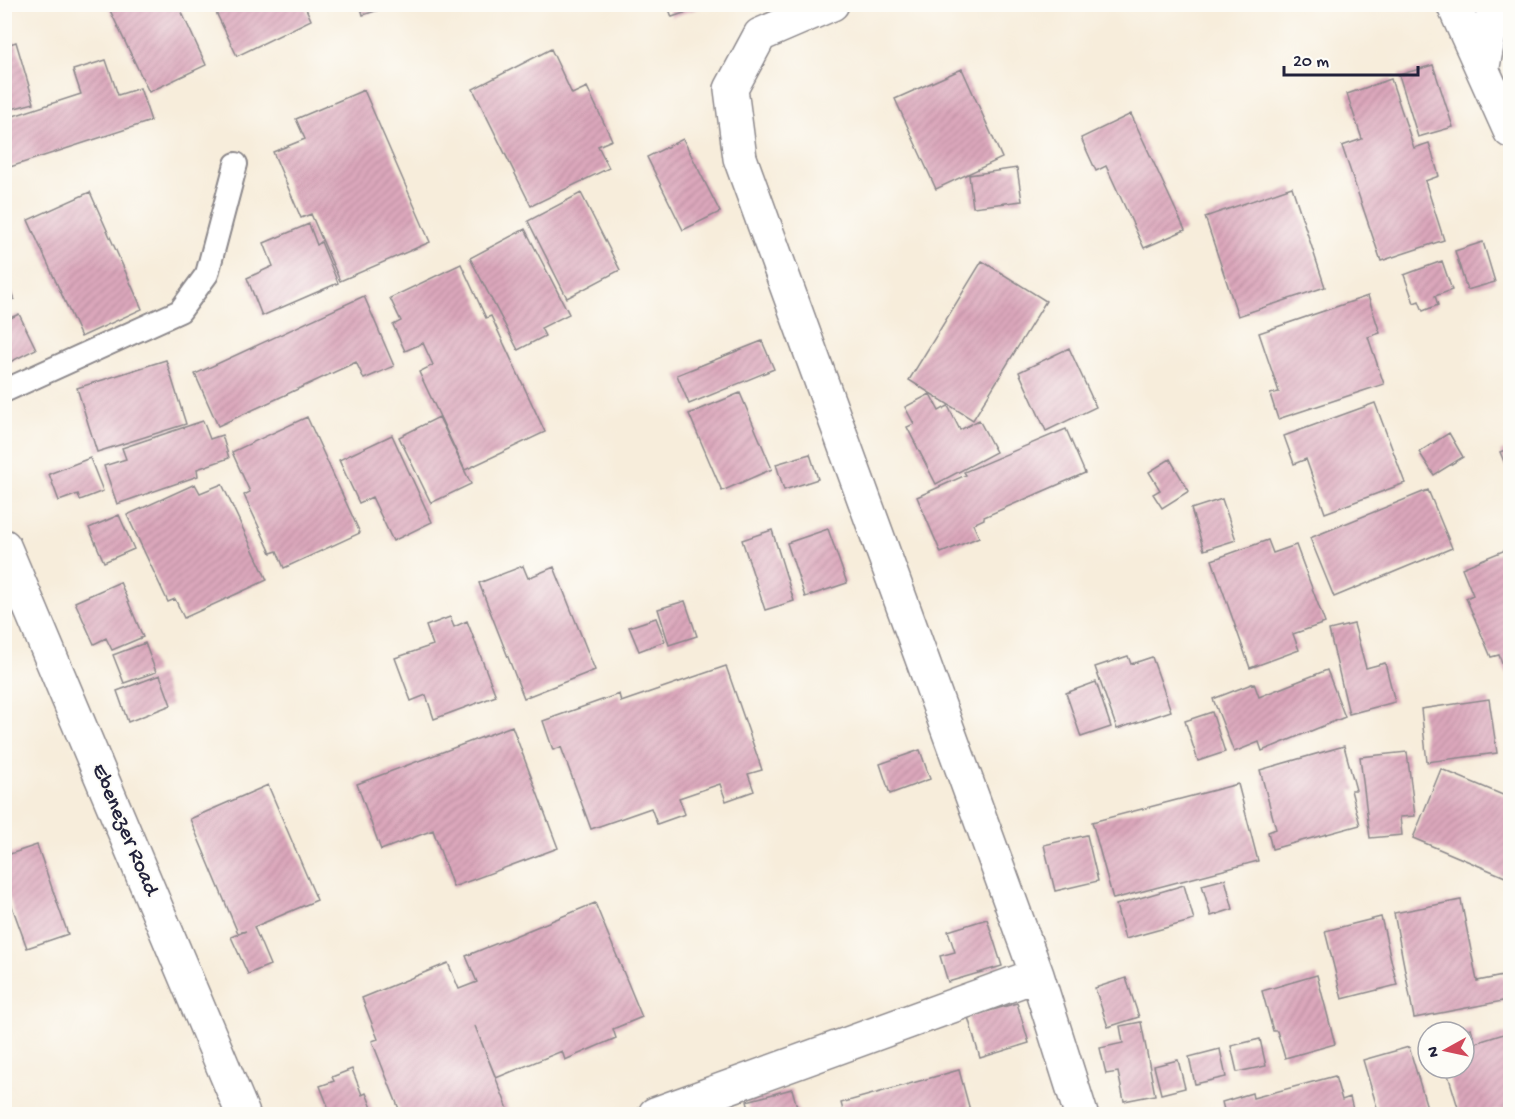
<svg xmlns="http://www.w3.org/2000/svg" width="1515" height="1119" viewBox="0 0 1515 1119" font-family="'Gochi Hand',sans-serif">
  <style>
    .building { fill: url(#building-hatch) }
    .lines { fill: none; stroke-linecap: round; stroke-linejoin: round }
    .lane-casing { stroke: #8c888b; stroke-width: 26 }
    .street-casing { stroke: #8c888b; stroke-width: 36 }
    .secondary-casing { stroke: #8c888b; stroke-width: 36 }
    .lane { stroke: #fff; stroke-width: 22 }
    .street { stroke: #fff; stroke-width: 33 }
    .secondary { stroke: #fff; stroke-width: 33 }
    .labels { text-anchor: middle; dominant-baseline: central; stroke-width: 4.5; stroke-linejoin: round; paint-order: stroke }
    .street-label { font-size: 22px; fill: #22223b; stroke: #fdfcf7 }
  </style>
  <defs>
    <pattern id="building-hatch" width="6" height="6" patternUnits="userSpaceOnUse" patternTransform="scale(1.5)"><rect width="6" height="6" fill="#dba7bb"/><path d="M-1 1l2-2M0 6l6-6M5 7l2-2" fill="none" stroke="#bc8fa2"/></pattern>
  </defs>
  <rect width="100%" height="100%" fill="#fdfcf7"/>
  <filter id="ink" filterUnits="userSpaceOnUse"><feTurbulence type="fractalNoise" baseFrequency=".0167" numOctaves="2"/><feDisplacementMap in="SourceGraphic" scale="12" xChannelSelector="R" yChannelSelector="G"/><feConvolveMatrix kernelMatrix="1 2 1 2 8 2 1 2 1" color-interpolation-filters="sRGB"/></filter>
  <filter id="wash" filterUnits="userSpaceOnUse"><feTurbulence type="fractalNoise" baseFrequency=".008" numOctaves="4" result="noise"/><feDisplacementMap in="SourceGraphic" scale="24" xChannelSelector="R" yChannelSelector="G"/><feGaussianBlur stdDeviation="1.35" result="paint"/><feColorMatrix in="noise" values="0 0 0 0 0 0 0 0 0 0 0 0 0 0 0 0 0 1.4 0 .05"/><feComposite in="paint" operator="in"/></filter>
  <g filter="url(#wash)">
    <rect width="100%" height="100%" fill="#f7eddb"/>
    <g id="blocks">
      <path class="building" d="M 107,4 L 178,4 L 206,65 L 149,92 Z
        M 212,4 L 304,4 L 311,20 L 237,56 Z
        M 360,4 L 393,4 L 394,5 L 363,15 Z
        M 667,4 L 707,4 L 707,5 L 672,17 Z
        M 16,42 L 34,103 L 4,111 L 4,46 Z
        M 551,49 L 572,94 L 587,87 L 612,140 L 598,146 L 609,168 L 531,206 L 473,89 Z
        M 106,60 L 118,95 L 140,88 L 151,121 L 4,169 L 4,119 L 81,94 L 73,70 Z
        M 1433,65 L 1453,127 L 1418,137 L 1399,75 Z
        M 962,69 L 1002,158 L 936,189 L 895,99 Z
        M 1391,79 L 1414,148 L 1429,143 L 1439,176 L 1425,181 L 1444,240 L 1381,261 L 1342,146 L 1362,139 L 1347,94 Z
        M 364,90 L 430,242 L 340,281 L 311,214 L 301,218 L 273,152 L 305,139 L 296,119 Z
        M 1131,114 L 1185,230 L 1144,248 L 1106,166 L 1096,171 L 1081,138 Z
        M 683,139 L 720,212 L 683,230 L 647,157 Z
        M 1017,168 L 1022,201 L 973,207 L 969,175 Z
        M 1292,187 L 1325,287 L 1238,316 L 1205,217 Z
        M 90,192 L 142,309 L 81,337 L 28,220 Z
        M 581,193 L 620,270 L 567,298 L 528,221 Z
        M 309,224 L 317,245 L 321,242 L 338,283 L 262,316 L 247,278 L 273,266 L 264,243 Z
        M 525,229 L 569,314 L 541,328 L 545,336 L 518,350 L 470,258 Z
        M 1483,242 L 1495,282 L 1467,290 L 1455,251 Z
        M 982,261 L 1046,301 L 973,420 L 909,380 Z
        M 1442,261 L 1452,290 L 1435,296 L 1438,305 L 1423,311 L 1419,301 L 1414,303 L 1404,275 Z
        M 461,264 L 486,318 L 491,316 L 545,432 L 465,470 L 419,372 L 433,365 L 423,343 L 405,351 L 393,325 L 401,321 L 390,298 Z
        M 4,275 L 14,299 L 4,303 Z
        M 364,296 L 394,366 L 364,379 L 356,362 L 218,426 L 195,374 Z
        M 1368,296 L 1380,333 L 1368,337 L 1384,384 L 1278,419 L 1270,394 L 1279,392 L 1259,333 Z
        M 19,314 L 36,349 L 8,363 L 4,356 L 4,321 Z
        M 762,341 L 774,369 L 689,404 L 677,375 Z
        M 1069,348 L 1096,407 L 1046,431 L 1019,372 Z
        M 166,360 L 186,424 L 97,452 L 77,388 Z
        M 740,393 L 772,469 L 722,491 L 689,414 Z
        M 930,394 L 939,411 L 948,406 L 960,430 L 979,420 L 996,452 L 936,484 L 907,427 L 914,424 L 905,407 Z
        M 1375,403 L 1405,483 L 1325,513 L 1306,459 L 1294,464 L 1284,436 Z
        M 307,417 L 360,533 L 284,568 L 277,551 L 271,553 L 244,495 L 250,492 L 232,452 Z
        M 439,417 L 471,484 L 431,503 L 399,437 Z
        M 203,421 L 210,439 L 222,435 L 229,458 L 197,469 L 198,476 L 117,504 L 104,466 L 126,459 L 122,448 Z
        M 1066,429 L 1085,473 L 984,517 L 984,519 L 973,524 L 979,537 L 941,553 L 917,497 L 966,475 L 964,472 Z
        M 1449,433 L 1463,457 L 1434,475 L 1419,452 Z
        M 392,435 L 432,522 L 393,541 L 372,497 L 359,503 L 339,460 Z
        M 1510,448 L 1510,476 L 1500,452 Z
        M 810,454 L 818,479 L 784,490 L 776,464 Z
        M 90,458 L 103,491 L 80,500 L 78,494 L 59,501 L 49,474 Z
        M 1170,459 L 1189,491 L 1162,508 L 1153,494 L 1160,490 L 1149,472 Z
        M 195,484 L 200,493 L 222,484 L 267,580 L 184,618 L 175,599 L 168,602 L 127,515 Z
        M 1428,490 L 1452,548 L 1334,597 L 1310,538 Z
        M 1222,499 L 1236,540 L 1204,550 L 1191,509 Z
        M 119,515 L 134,549 L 104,562 L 89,528 Z
        M 828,529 L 847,583 L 805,597 L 787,543 Z
        M 772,530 L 794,601 L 765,610 L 742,540 Z
        M 1268,540 L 1273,553 L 1296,545 L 1325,623 L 1293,634 L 1299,650 L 1250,668 L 1212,560 Z
        M 1510,548 L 1510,672 L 1506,674 L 1499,655 L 1491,657 L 1466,598 L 1473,595 L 1462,568 Z
        M 523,566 L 528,578 L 554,567 L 595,670 L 524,698 L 479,583 Z
        M 120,582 L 143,637 L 112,650 L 106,638 L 94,644 L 75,602 Z
        M 685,601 L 697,636 L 669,645 L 658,609 Z
        M 450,617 L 454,627 L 467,621 L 496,696 L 434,719 L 426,695 L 411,701 L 395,658 L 433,645 L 426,626 Z
        M 656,618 L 665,641 L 639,651 L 629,627 Z
        M 1354,624 L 1366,668 L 1385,663 L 1395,702 L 1349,714 L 1329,630 Z
        M 145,643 L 156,672 L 124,683 L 113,655 Z
        M 1128,656 L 1131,664 L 1152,657 L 1171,711 L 1117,729 L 1095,667 Z
        M 726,666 L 762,770 L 748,774 L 754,791 L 726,801 L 720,784 L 679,798 L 685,814 L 657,824 L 651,808 L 591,829 L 561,747 L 553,750 L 543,721 L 619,694 L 621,702 Z
        M 1327,670 L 1345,717 L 1262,751 L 1259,742 L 1234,752 L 1213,699 L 1254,683 L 1259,697 Z
        M 160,675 L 171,705 L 128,722 L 117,691 Z
        M 1096,682 L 1111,727 L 1081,737 L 1066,693 Z
        M 1489,699 L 1497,753 L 1427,762 L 1421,709 Z
        M 1212,712 L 1225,752 L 1198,761 L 1185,721 Z
        M 512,726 L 558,848 L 453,887 L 433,830 L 381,850 L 357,784 Z
        M 1344,746 L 1356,790 L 1351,790 L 1360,825 L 1272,849 L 1268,832 L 1276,829 L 1260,770 Z
        M 920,750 L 930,779 L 890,794 L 880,764 Z
        M 1407,752 L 1415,816 L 1400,817 L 1402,835 L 1370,838 L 1360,757 Z
        M 1441,769 L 1510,798 L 1510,879 L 1413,838 Z
        M 1238,784 L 1258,861 L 1113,899 L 1092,822 Z
        M 268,785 L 317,900 L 254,927 L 270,965 L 248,974 L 231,937 L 246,931 L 238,933 L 190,819 Z
        M 1087,835 L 1098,881 L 1055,891 L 1044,845 Z
        M 37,845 L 68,934 L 27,948 L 4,884 L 4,856 Z
        M 1225,879 L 1233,909 L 1211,916 L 1202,885 Z
        M 1184,885 L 1194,920 L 1125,939 L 1116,905 Z
        M 1461,900 L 1477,981 L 1503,976 L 1508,1000 L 1414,1018 L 1394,913 Z
        M 595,903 L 642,1017 L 613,1029 L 616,1038 L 565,1060 L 562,1051 L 496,1078 L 475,1026 L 510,1114 L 401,1114 L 372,1041 L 378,1039 L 362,998 L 448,963 L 459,989 L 477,982 L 466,956 Z
        M 1381,917 L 1397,985 L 1342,999 L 1325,931 Z
        M 987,919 L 1002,966 L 948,982 L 940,956 L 955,952 L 948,931 Z
        M 1317,975 L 1335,1044 L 1285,1058 L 1277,1031 L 1273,1031 L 1262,991 Z
        M 1126,978 L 1139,1017 L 1108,1027 L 1095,988 Z
        M 1017,1003 L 1029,1043 L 980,1058 L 968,1017 Z
        M 1141,1022 L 1155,1095 L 1124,1101 L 1118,1072 L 1106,1074 L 1100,1048 L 1123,1043 L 1120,1026 Z
        M 1471,1028 L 1475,1043 L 1510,1032 L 1510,1114 L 1501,1114 L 1500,1110 L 1484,1114 L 1460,1114 L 1446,1068 L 1464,1068 L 1464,1032 L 1460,1031 Z
        M 1260,1039 L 1266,1066 L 1237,1072 L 1231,1046 Z
        M 1409,1047 L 1429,1114 L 1379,1114 L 1363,1060 Z
        M 1220,1049 L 1226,1077 L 1195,1084 L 1189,1057 Z
        M 1178,1060 L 1185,1088 L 1161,1094 L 1154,1066 Z
        M 352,1069 L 362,1095 L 366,1093 L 374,1113 L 331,1114 L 320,1086 L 334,1081 L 332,1077 Z
        M 959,1070 L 971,1114 L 844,1114 L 841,1103 Z
        M 1335,1076 L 1342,1100 L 1350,1097 L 1354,1114 L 1225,1114 L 1222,1102 L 1252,1093 L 1253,1098 Z
        M 792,1089 L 799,1114 L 750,1114 L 747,1101 Z"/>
    </g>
  </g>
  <g filter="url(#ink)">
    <use href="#blocks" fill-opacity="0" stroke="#8c888b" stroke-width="1.5"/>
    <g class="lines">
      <defs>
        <path id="lane" d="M 4,391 L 180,311 L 207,274 L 236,164"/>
        <path id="street" d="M 832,4 L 760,35 L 731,89 L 740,158 L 1037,975 L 1081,1114
          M 1453,4 L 1510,131
          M 1483,66 L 1495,4
          M 655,1114 L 1037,975"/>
        <path id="secondary" d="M 4,546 L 243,1114"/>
      </defs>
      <use href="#lane" class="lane-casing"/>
      <use href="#street" class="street-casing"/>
      <use href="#secondary" class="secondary-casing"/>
      <use href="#lane" class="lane"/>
      <use href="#street" class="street"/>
      <use href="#secondary" class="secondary"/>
    </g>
  </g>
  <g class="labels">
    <g class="street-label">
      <text transform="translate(124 830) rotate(67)">Ebenezer Road</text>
    </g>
  </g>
  <rect width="1515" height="1119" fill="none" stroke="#fdfcf7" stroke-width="24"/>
  <g transform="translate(1446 1050) rotate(262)"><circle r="28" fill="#fdfcf7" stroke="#a5a5ac" stroke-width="1.5"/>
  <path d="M0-4.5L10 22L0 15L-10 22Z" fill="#d1495b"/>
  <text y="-9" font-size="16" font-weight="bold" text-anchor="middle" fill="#22223b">N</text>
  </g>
  <path d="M1284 66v9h134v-9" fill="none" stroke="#22223b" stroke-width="3"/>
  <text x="1293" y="66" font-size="18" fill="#22223b" stroke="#fdfcf7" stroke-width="4.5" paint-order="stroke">20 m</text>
</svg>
